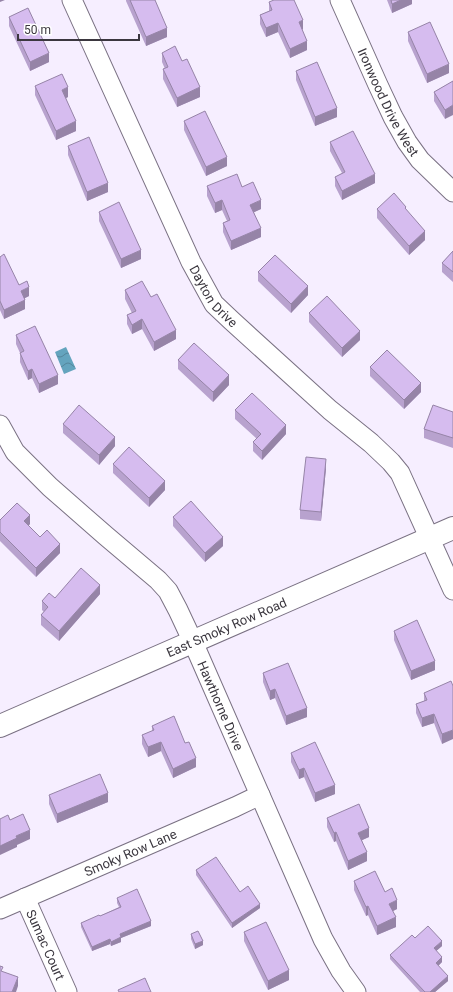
<svg xmlns="http://www.w3.org/2000/svg" width="453" height="992" viewBox="0 0 453 992" font-family="Roboto,sans-serif">
  <style>
    .water { fill: url(#water-waves) }
    .lines { fill: none; stroke-linecap: round; stroke-linejoin: round }
    .minor-casing { stroke: #7a7183; stroke-width: 21 }
    .tertiary-casing { stroke: #7a7183; stroke-width: 24 }
    .minor { stroke: #fff; stroke-width: 19 }
    .tertiary { stroke: #fff; stroke-width: 22 }
    .wall { fill: #b8a2ce }
    .shaded-wall { fill: #9684a7 }
    .building { fill: #d6bcef; stroke: #9684a7 }
    .labels { text-anchor: middle; dominant-baseline: central; stroke-width: 3; stroke-linejoin: round; paint-order: stroke }
    .street-label { font-size: 13px; fill: #3b373f; stroke: #fff }
  </style>
  <defs>
    <pattern id="water-waves" width="16" height="10" patternUnits="userSpaceOnUse"><rect width="16" height="10" fill="#64a4be"/><path d="M0 5q4-4 8 0t8 0" fill="none" stroke="#54869c"/></pattern>
  </defs>
  <rect width="100%" height="100%" fill="#f6eeff"/>
  <path class="water" d="M 66,347 L 76,369 L 64,374 L 55,352 Z"/>
  <g class="lines">
    <defs>
      <g id="minor">
        <path id="s1" d="M 72,0 L 191,262 L 214,304 L 232,321 L 330,410 L 371,443 L 391,462 L 400,473 L 453,590"/>
        <path id="s2" d="M 340,0 L 378,85 L 393,117 L 407,142 L 420,160 L 453,192"/>
        <path id="s3" d="M 0,425 L 15,452 L 50,487 L 106,536 L 158,580 L 168,591 L 178,610 L 193,642 L 323,939 L 341,971 L 356,992"/>
        <path id="s4" d="M 25,898 L 67,992"/>
        <path id="s5" d="M 0,909 L 235,807 L 260,795"/>
      </g>
      <g id="tertiary">
        <path id="s6" d="M 0,726 L 453,528"/>
      </g>
    </defs>
    <use href="#minor" class="minor-casing"/>
    <use href="#tertiary" class="tertiary-casing"/>
    <use href="#minor" class="minor"/>
    <use href="#tertiary" class="tertiary"/>
  </g>
  <path class="wall" d="M 126,0 L 155,0 L 167,37 L 146,46 L 126,1 Z
    M 387,0 L 412,0 L 412,4 L 392,13 Z
    M 269,2 L 303,29 L 302,30 L 307,50 L 290,58 L 278,32 L 266,37 L 260,24 L 260,15 L 269,11 Z
    M 9,17 L 49,62 L 30,71 L 9,26 Z
    M 408,32 L 449,73 L 427,83 L 408,41 Z
    M 162,53 L 182,61 L 200,97 L 177,107 L 163,79 L 163,69 L 165,69 L 162,62 Z
    M 296,71 L 337,117 L 315,126 L 296,80 Z
    M 453,81 L 445,119 L 434,101 L 434,92 Z
    M 35,86 L 68,97 L 66,98 L 76,131 L 56,140 L 35,95 Z
    M 184,121 L 227,166 L 206,176 L 184,130 Z
    M 330,142 L 375,183 L 342,200 L 335,186 L 335,177 L 342,173 L 330,151 Z
    M 68,146 L 108,192 L 87,201 L 68,155 Z
    M 207,186 L 242,187 L 261,209 L 254,212 L 261,237 L 231,250 L 223,232 L 223,223 L 227,221 L 222,210 L 215,213 L 207,196 Z
    M 377,209 L 406,210 L 425,240 L 409,255 L 377,218 Z
    M 99,212 L 141,259 L 121,268 L 99,221 Z
    M 453,251 L 453,282 L 442,272 L 442,263 Z
    M 0,257 L 19,285 L 29,296 L 25,298 L 25,309 L 4,319 L 0,310 Z
    M 258,272 L 308,295 L 291,313 L 258,281 Z
    M 125,290 L 151,297 L 176,339 L 154,351 L 142,329 L 132,334 L 127,324 L 127,315 L 132,313 L 125,299 Z
    M 309,313 L 360,340 L 342,357 L 309,322 Z
    M 16,335 L 58,384 L 39,393 L 32,378 L 28,380 L 20,362 L 20,353 L 16,344 Z
    M 178,360 L 229,385 L 213,402 L 178,369 Z
    M 370,367 L 421,392 L 404,409 L 370,376 Z
    M 235,410 L 286,434 L 262,460 L 253,451 L 253,442 L 257,439 L 235,419 Z
    M 453,412 L 453,448 L 424,438 L 424,429 Z
    M 63,424 L 115,446 L 99,465 L 63,433 Z
    M 113,464 L 165,490 L 149,507 L 113,473 Z
    M 326,468 L 321,521 L 300,519 L 300,510 Z
    M 173,517 L 223,546 L 205,562 L 173,526 Z
    M 0,520 L 30,524 L 28,526 L 40,537 L 60,553 L 36,577 L 0,541 Z
    M 100,594 L 59,641 L 41,625 L 41,615 L 44,612 L 42,610 L 42,601 L 55,598 Z
    M 394,631 L 435,670 L 411,680 L 394,640 Z
    M 263,673 L 307,717 L 286,725 L 275,698 L 270,700 L 263,682 Z
    M 453,686 L 442,744 L 434,723 L 422,727 L 416,713 L 416,704 L 424,701 L 424,693 Z
    M 152,726 L 185,743 L 196,767 L 173,778 L 161,751 L 148,757 L 142,744 L 142,735 L 152,731 Z
    M 291,753 L 335,794 L 315,802 L 304,777 L 299,779 L 291,762 Z
    M 49,795 L 108,802 L 57,823 L 49,804 Z
    M 327,818 L 369,837 L 362,840 L 367,861 L 348,870 L 336,841 L 334,842 L 327,827 Z
    M 196,870 L 240,892 L 260,908 L 232,928 L 196,875 Z
    M 354,881 L 385,892 L 397,909 L 393,911 L 396,927 L 377,935 L 368,915 L 366,916 L 354,890 Z
    M 117,898 L 151,926 L 121,938 L 121,942 L 111,946 L 110,944 L 92,951 L 81,927 L 81,923 L 100,916 L 119,907 L 117,903 Z
    M 244,932 L 289,980 L 268,990 L 244,941 Z
    M 191,934 L 203,945 L 195,949 L 191,939 Z
    M 415,938 L 442,946 L 436,951 L 442,962 L 438,966 L 448,981 L 435,992 L 420,992 L 390,959 L 390,955 Z"/>
  <path class="shaded-wall" d="M 0,0 L 5,0 L 0,2 Z
    M 401,0 L 412,0 L 412,4 L 392,13 L 392,4 Z
    M 303,20 L 303,29 L 299,31 L 299,22 Z
    M 278,23 L 278,32 L 266,37 L 266,28 Z
    M 167,28 L 167,37 L 146,46 L 146,37 Z
    M 307,41 L 307,50 L 290,58 L 290,49 Z
    M 49,53 L 49,62 L 30,71 L 30,62 Z
    M 449,64 L 449,73 L 427,83 L 427,74 Z
    M 68,87 L 68,97 L 62,100 L 62,90 Z
    M 200,87 L 200,97 L 177,107 L 177,98 Z
    M 453,105 L 453,115 L 445,119 L 445,110 Z
    M 337,108 L 337,117 L 315,126 L 315,117 Z
    M 76,121 L 76,131 L 56,140 L 56,131 Z
    M 227,157 L 227,166 L 206,176 L 206,167 Z
    M 375,174 L 375,183 L 342,200 L 342,191 Z
    M 108,183 L 108,192 L 87,201 L 87,192 Z
    M 222,200 L 222,210 L 215,213 L 215,203 Z
    M 261,200 L 261,209 L 250,214 L 250,205 Z
    M 261,228 L 261,237 L 231,250 L 231,241 Z
    M 425,231 L 425,240 L 409,255 L 409,246 Z
    M 141,250 L 141,259 L 121,268 L 121,259 Z
    M 308,286 L 308,295 L 291,313 L 291,304 Z
    M 29,287 L 29,296 L 21,300 L 21,291 Z
    M 25,300 L 25,309 L 4,319 L 4,310 Z
    M 142,319 L 142,329 L 132,334 L 132,325 Z
    M 176,330 L 176,339 L 154,351 L 154,342 Z
    M 360,331 L 360,340 L 342,357 L 342,348 Z
    M 32,369 L 32,378 L 28,380 L 28,371 Z
    M 58,375 L 58,384 L 39,393 L 39,384 Z
    M 229,375 L 229,385 L 213,402 L 213,392 Z
    M 421,383 L 421,392 L 404,409 L 404,400 Z
    M 286,425 L 286,434 L 262,460 L 262,451 Z
    M 115,437 L 115,446 L 99,465 L 99,455 Z
    M 326,459 L 326,468 L 321,521 L 321,512 Z
    M 165,481 L 165,490 L 149,507 L 149,498 Z
    M 30,515 L 30,524 L 24,530 L 24,521 Z
    M 223,537 L 223,546 L 205,562 L 205,553 Z
    M 60,544 L 60,553 L 36,577 L 36,568 Z
    M 100,585 L 100,594 L 59,641 L 59,631 Z
    M 435,661 L 435,670 L 411,680 L 411,671 Z
    M 275,689 L 275,698 L 270,700 L 270,691 Z
    M 307,708 L 307,717 L 286,725 L 286,716 Z
    M 434,714 L 434,723 L 422,727 L 422,718 Z
    M 453,730 L 453,739 L 442,744 L 442,734 Z
    M 161,742 L 161,751 L 148,757 L 148,747 Z
    M 196,758 L 196,767 L 173,778 L 173,769 Z
    M 304,768 L 304,777 L 299,779 L 299,770 Z
    M 335,785 L 335,794 L 315,802 L 315,793 Z
    M 108,793 L 108,802 L 57,823 L 57,814 Z
    M 369,828 L 369,837 L 358,842 L 358,833 Z
    M 30,830 L 30,839 L 17,845 L 17,847 L 0,855 L 0,846 L 16,836 Z
    M 336,832 L 336,841 L 334,842 L 334,833 Z
    M 367,852 L 367,861 L 348,870 L 348,861 Z
    M 397,900 L 397,909 L 389,913 L 389,904 Z
    M 260,904 L 260,908 L 232,928 L 232,923 Z
    M 368,906 L 368,915 L 366,916 L 366,907 Z
    M 396,917 L 396,927 L 377,935 L 377,926 Z
    M 151,921 L 151,926 L 121,938 L 121,942 L 111,946 L 111,942 L 120,934 Z
    M 110,939 L 110,944 L 92,951 L 92,947 Z
    M 203,941 L 203,945 L 195,949 L 195,944 Z
    M 442,941 L 442,946 L 434,953 L 434,948 Z
    M 442,957 L 442,962 L 436,968 L 436,963 Z
    M 289,970 L 289,980 L 268,990 L 268,981 Z
    M 448,976 L 448,981 L 435,992 L 430,992 Z
    M 18,977 L 18,986 L 16,992 L 12,992 Z"/>
  <path class="building" d="M 130,0 L 155,0 L 167,28 L 146,37 Z
    M 274,0 L 294,0 L 303,20 L 299,22 L 307,41 L 290,49 L 278,23 L 266,28 L 260,15 L 272,10 L 269,2 Z
    M 391,0 L 401,0 L 392,4 Z
    M 28,8 L 49,53 L 30,62 L 9,17 Z
    M 430,22 L 449,64 L 427,74 L 408,32 Z
    M 175,46 L 182,61 L 187,59 L 200,87 L 177,98 L 163,69 L 168,67 L 162,53 Z
    M 317,62 L 337,108 L 315,117 L 296,71 Z
    M 62,74 L 68,87 L 62,90 L 76,121 L 56,131 L 35,86 Z
    M 453,81 L 453,105 L 445,110 L 434,92 Z
    M 205,111 L 227,157 L 206,167 L 184,121 Z
    M 353,131 L 375,174 L 342,191 L 335,177 L 345,172 L 330,142 Z
    M 89,137 L 108,183 L 87,192 L 68,146 Z
    M 237,174 L 242,187 L 253,182 L 261,200 L 250,205 L 261,228 L 231,241 L 223,223 L 230,220 L 222,200 L 215,203 L 207,186 Z
    M 394,193 L 406,207 L 405,208 L 425,231 L 409,246 L 377,209 Z
    M 119,202 L 141,250 L 121,259 L 99,212 Z
    M 453,251 L 453,272 L 442,263 Z
    M 4,254 L 19,285 L 27,281 L 29,287 L 21,291 L 25,300 L 4,310 L 0,301 L 0,257 Z
    M 275,255 L 308,286 L 291,304 L 258,272 Z
    M 142,281 L 151,297 L 157,294 L 176,330 L 154,342 L 142,319 L 132,325 L 127,315 L 136,311 L 125,290 Z
    M 327,296 L 360,331 L 342,348 L 309,313 Z
    M 35,326 L 58,375 L 39,384 L 32,369 L 28,371 L 20,353 L 24,351 L 16,335 Z
    M 194,343 L 229,375 L 213,392 L 178,360 Z
    M 387,350 L 421,383 L 404,400 L 370,367 Z
    M 252,393 L 286,425 L 262,451 L 253,442 L 261,434 L 235,410 Z
    M 79,405 L 115,437 L 99,455 L 63,424 Z
    M 433,405 L 453,412 L 453,438 L 424,429 Z
    M 129,447 L 165,481 L 149,498 L 113,464 Z
    M 306,457 L 326,459 L 321,512 L 300,510 Z
    M 191,501 L 223,537 L 205,553 L 173,517 Z
    M 17,503 L 30,515 L 24,521 L 40,537 L 47,530 L 60,544 L 36,568 L 0,532 L 0,520 Z
    M 81,568 L 100,585 L 59,631 L 41,615 L 48,607 L 42,601 L 49,593 L 55,598 Z
    M 417,620 L 435,661 L 411,671 L 394,631 Z
    M 288,663 L 307,708 L 286,716 L 275,689 L 270,691 L 263,673 Z
    M 451,681 L 453,686 L 453,730 L 442,734 L 434,714 L 422,718 L 416,704 L 427,700 L 424,693 Z
    M 174,716 L 185,743 L 189,742 L 196,758 L 173,769 L 161,742 L 148,747 L 142,735 L 154,730 L 152,726 Z
    M 315,742 L 335,785 L 315,793 L 304,768 L 299,770 L 291,753 Z
    M 100,774 L 108,793 L 57,814 L 49,795 Z
    M 359,804 L 369,828 L 358,833 L 367,852 L 348,861 L 336,832 L 334,833 L 327,818 Z
    M 23,814 L 30,830 L 16,836 L 17,838 L 0,846 L 0,819 L 8,815 L 10,820 Z
    M 216,857 L 240,892 L 248,886 L 260,904 L 232,923 L 196,870 Z
    M 375,871 L 385,892 L 392,888 L 397,900 L 389,904 L 396,917 L 377,926 L 368,906 L 366,907 L 354,881 Z
    M 137,889 L 151,921 L 120,934 L 121,937 L 111,942 L 110,939 L 92,947 L 81,923 L 99,915 L 100,916 L 121,907 L 117,898 Z
    M 266,922 L 289,970 L 268,981 L 244,932 Z
    M 428,926 L 442,941 L 434,948 L 442,957 L 436,963 L 448,976 L 430,992 L 425,992 L 390,955 L 412,935 L 415,938 Z
    M 198,931 L 203,941 L 195,944 L 191,934 Z
    M 0,966 L 3,967 L 1,971 L 18,977 L 12,992 L 0,992 Z
    M 145,978 L 151,992 L 119,992 L 118,990 Z"/>
  <g class="labels">
    <g class="street-label">
      <text stroke="none"><textPath href="#s2" startOffset="113">Ironwood Drive West</textPath></text>
      <text stroke="none"><textPath href="#s1" startOffset="329">Dayton Drive</textPath></text>
      <text stroke="none"><textPath href="#s6" startOffset="247">East Smoky Row Road</textPath></text>
      <text stroke="none"><textPath href="#s3" startOffset="364">Hawthorne Drive</textPath></text>
      <text stroke="none"><textPath href="#s5" startOffset="142">Smoky Row Lane</textPath></text>
      <text stroke="none"><textPath href="#s4" startOffset="51">Sumac Court</textPath></text>
    </g>
  </g>
  <path d="M18 34v6h121v-6" fill="none" stroke="#3b373f" stroke-width="2"/>
  <text x="24" y="34" font-size="12" fill="#3b373f" stroke="#ffffff" stroke-width="3" paint-order="stroke">50 m</text>
</svg>
